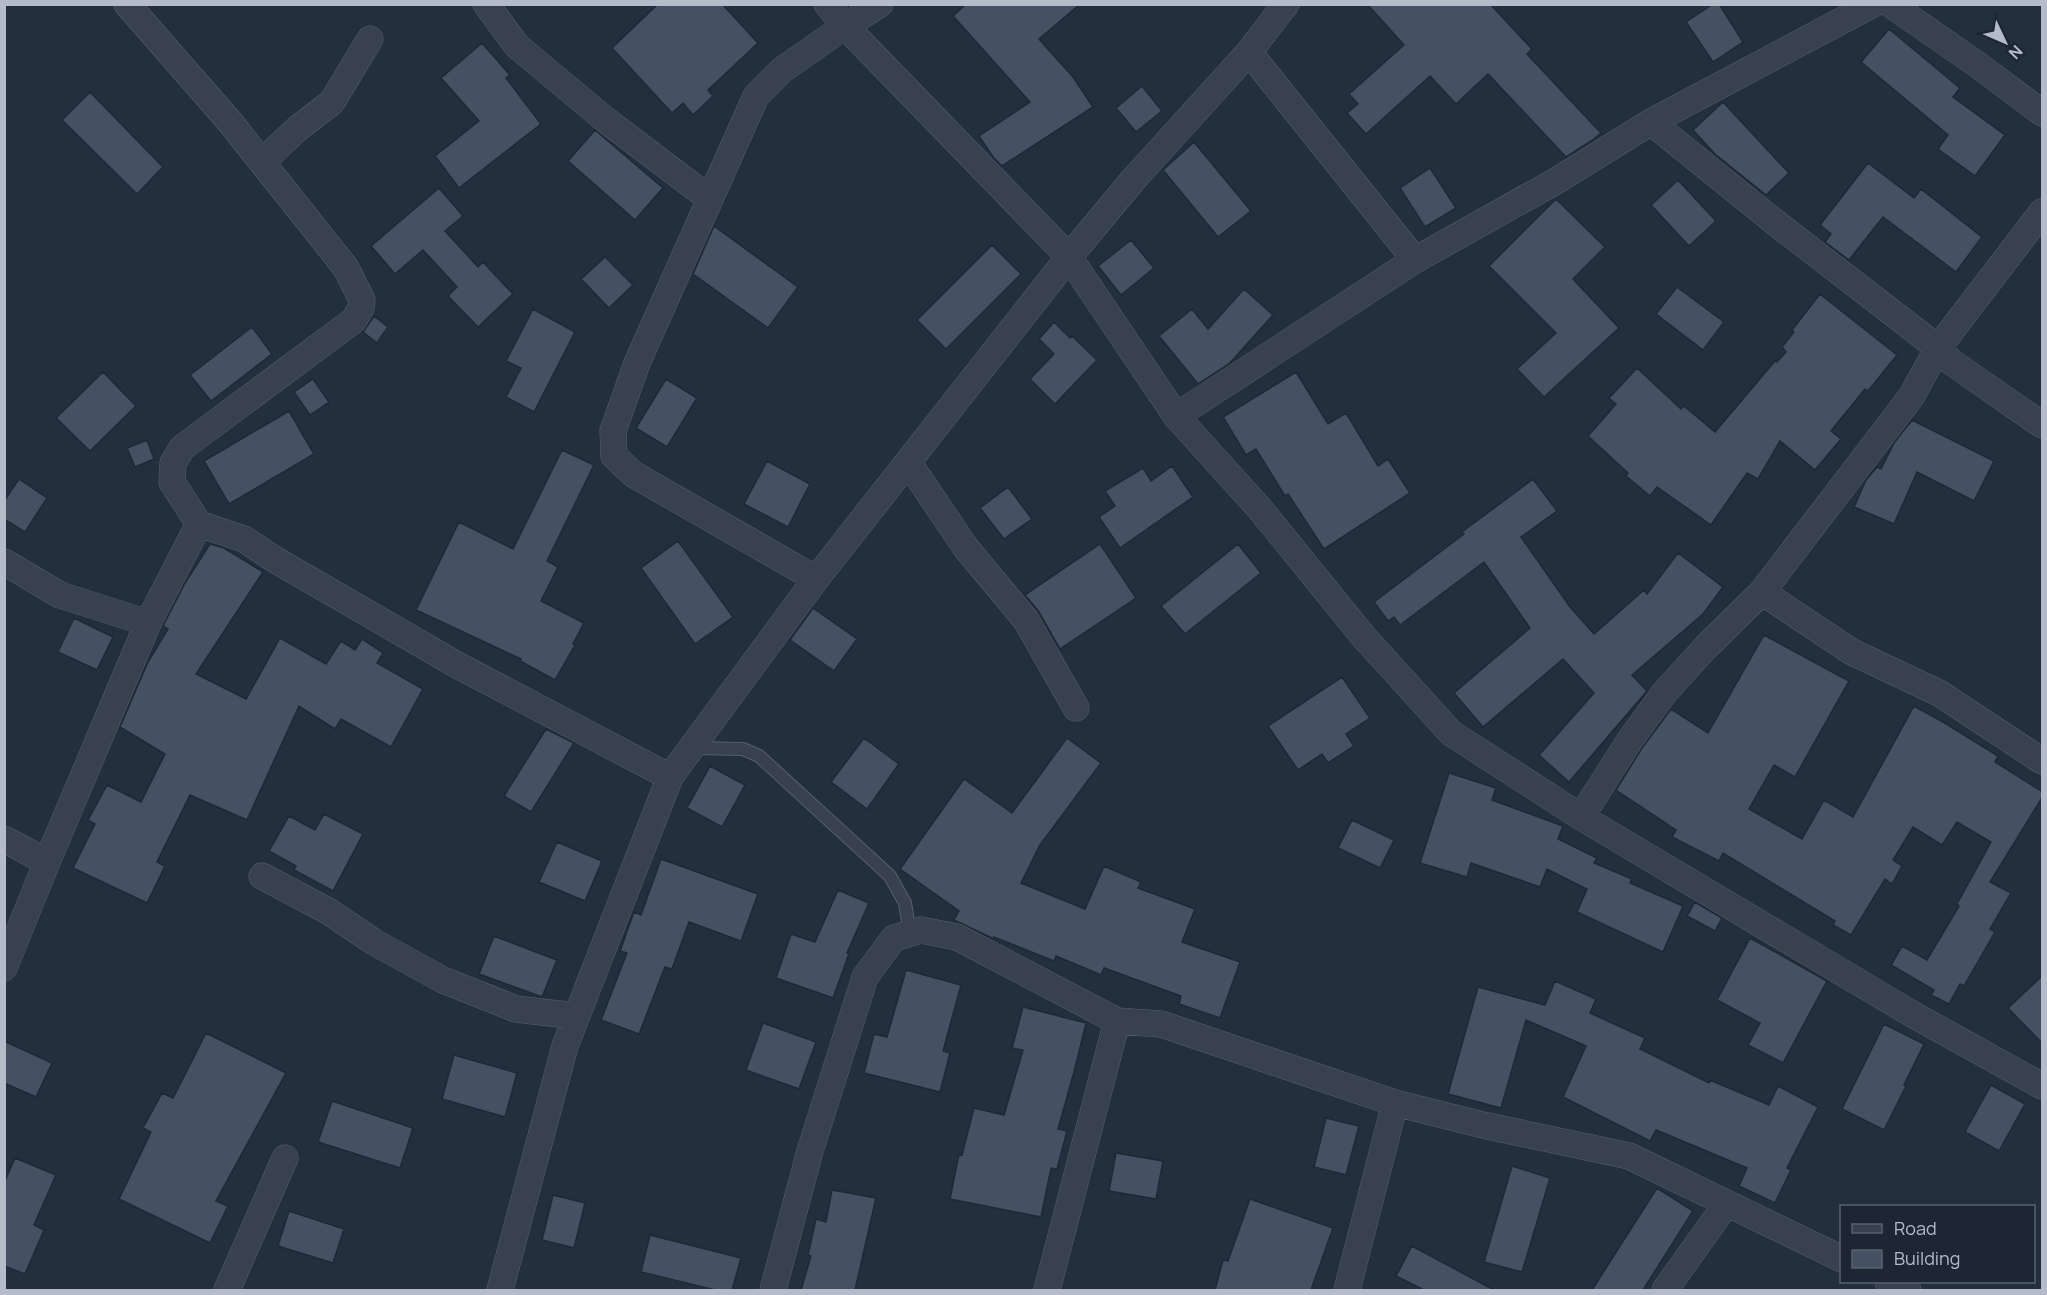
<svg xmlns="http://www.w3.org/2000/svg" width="2047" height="1295" viewBox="0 0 2047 1295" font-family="Manrope,sans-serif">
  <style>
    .building { fill: #455162; stroke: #1f2835; stroke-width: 1.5 }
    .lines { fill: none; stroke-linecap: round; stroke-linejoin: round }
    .lane-casing { stroke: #565f6c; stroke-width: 14 }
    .street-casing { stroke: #565f6c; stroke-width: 27 }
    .lane { stroke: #38414e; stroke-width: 12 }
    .street { stroke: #38414e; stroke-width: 26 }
  </style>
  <rect width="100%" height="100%" fill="#242f3e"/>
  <path class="building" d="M 658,4 L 722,4 L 758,43 L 708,90 L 713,96 L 693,115 L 683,103 L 672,113 L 612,48 Z
    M 966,4 L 1080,4 L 1039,39 L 1073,77 L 1093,107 L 1002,166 L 993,157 L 979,136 L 1030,102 L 953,16 Z
    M 1367,4 L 1490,4 L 1532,49 L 1527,54 L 1601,133 L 1591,141 L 1566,157 L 1488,74 L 1456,104 L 1430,76 L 1366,134 L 1347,113 L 1358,104 L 1349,94 L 1404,45 Z
    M 1713,4 L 1719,4 L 1743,42 L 1713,62 L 1686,22 Z
    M 1889,29 L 1960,88 L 1953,97 L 2005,135 L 1975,176 L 1938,149 L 1948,135 L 1861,62 Z
    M 482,43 L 510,75 L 506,78 L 541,124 L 459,188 L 435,156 L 479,121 L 441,78 Z
    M 1142,86 L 1162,111 L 1136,132 L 1116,108 Z
    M 90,92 L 163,167 L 137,194 L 62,120 Z
    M 1723,102 L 1789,173 L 1766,195 L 1715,154 L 1693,130 Z
    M 595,130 L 663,188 L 635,220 L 568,161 Z
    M 1194,142 L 1251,211 L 1218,237 L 1163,170 Z
    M 1868,163 L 1914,198 L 1921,189 L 1982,237 L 1956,272 L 1883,217 L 1849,260 L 1825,242 L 1831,234 L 1820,225 Z
    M 1430,168 L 1456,208 L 1425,227 L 1400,188 Z
    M 1678,180 L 1716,221 L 1689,246 L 1651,205 Z
    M 439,188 L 463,216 L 445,231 L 478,267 L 483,262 L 513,294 L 478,327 L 448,296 L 457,287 L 423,250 L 395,274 L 371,246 Z
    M 1556,199 L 1605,247 L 1573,279 L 1619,328 L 1544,397 L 1517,369 L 1556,333 L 1489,266 Z
    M 714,226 L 798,287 L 768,328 L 693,274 Z
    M 1131,240 L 1154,268 L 1121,295 L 1098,266 Z
    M 992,245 L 1021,274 L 946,349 L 917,320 Z
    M 605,257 L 633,285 L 609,308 L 581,279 Z
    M 1677,287 L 1724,322 L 1703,350 L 1656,314 Z
    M 1244,289 L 1273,315 L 1229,364 L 1198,384 L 1159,336 L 1192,309 L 1208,329 Z
    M 1820,294 L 1897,355 L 1868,391 L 1865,389 L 1831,431 L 1841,439 L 1815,470 L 1780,441 L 1758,479 L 1747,473 L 1711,525 L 1657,487 L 1650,496 L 1626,476 L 1628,473 L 1588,436 L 1616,404 L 1609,398 L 1637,368 L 1681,409 L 1684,406 L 1715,432 L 1775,361 L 1777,362 L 1786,352 L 1782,347 L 1794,332 L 1792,330 Z
    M 533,309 L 575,332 L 534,412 L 506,397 L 521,368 L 506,361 Z
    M 374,316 L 388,327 L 377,343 L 363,332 Z
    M 1054,322 L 1070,338 L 1072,336 L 1097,360 L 1055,404 L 1030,379 L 1054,354 L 1039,339 Z
    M 252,327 L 272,354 L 211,401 L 190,375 Z
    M 103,372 L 136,406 L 90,451 L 56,418 Z
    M 1296,372 L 1328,424 L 1346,413 L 1378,466 L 1388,459 L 1410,493 L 1324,549 L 1288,494 L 1285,496 L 1256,449 L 1246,455 L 1223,417 Z
    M 313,379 L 329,402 L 310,415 L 294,392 Z
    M 666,379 L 697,398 L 667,447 L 636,428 Z
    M 289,411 L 314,454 L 229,504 L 204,461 Z
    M 1912,420 L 1994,461 L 1974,501 L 1917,472 L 1894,524 L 1854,507 L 1866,480 L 1877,467 L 1881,469 L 1894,443 Z
    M 147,440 L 154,459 L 135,467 L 127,448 Z
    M 562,450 L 594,465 L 547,561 L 558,567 L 541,601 L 584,623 L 573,644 L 575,645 L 555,680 L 520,661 L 521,659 L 416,610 L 459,522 L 513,549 Z
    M 767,461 L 810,484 L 788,527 L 744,504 Z
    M 1172,466 L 1193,497 L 1120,548 L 1099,517 L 1115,506 L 1105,491 L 1143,468 L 1151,481 Z
    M 19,479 L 47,498 L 25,532 L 4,519 L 4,501 Z
    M 1533,479 L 1557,511 L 1521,537 L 1570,607 L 1594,634 L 1644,590 L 1647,594 L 1678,553 L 1723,587 L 1703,614 L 1632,675 L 1647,691 L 1569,782 L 1539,755 L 1594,693 L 1563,659 L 1483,727 L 1454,693 L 1530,628 L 1484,562 L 1400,625 L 1394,617 L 1388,621 L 1374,602 L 1464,534 L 1462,532 Z
    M 1008,487 L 1032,519 L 1004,539 L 980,508 Z
    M 678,541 L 733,617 L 695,644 L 641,568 Z
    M 210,544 L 224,548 L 263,572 L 196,674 L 246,699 L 280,638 L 326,664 L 341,641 L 355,650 L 362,639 L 383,653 L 377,663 L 423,689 L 391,747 L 341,719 L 335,729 L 299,706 L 247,820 L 190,795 L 157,862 L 165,866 L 147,903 L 73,868 L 95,824 L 88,820 L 107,785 L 141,802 L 165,754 L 120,727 L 148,662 L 168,629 L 163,626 L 185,583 Z
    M 1100,544 L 1136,598 L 1060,649 L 1039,612 L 1025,595 Z
    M 1238,544 L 1261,573 L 1185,634 L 1161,606 Z
    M 813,608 L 857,639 L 834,671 L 790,640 Z
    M 74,618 L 113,637 L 97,670 L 58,652 Z
    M 1764,635 L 1849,681 L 1795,777 L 1774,765 L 1749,809 L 1802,839 L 1824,800 L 1853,817 L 1914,706 L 1943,722 L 1998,756 L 1995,762 L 2043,792 L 2043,796 L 1990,882 L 2011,893 L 1990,929 L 1995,932 L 1964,986 L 1960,984 L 1949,1004 L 1931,995 L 1934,990 L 1891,965 L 1902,946 L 1927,960 L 1959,906 L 1957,904 L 1991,842 L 1957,822 L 1942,845 L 1913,827 L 1893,860 L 1902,866 L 1892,884 L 1885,879 L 1851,935 L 1833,925 L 1835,921 L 1723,853 L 1719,861 L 1672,837 L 1676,830 L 1616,790 L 1642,748 L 1671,709 L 1708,733 Z
    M 1342,677 L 1370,718 L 1346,734 L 1354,746 L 1328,763 L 1322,754 L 1298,770 L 1268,726 Z
    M 546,729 L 574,743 L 531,812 L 504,796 Z
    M 864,738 L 899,764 L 867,809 L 831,782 Z
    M 1067,738 L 1101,763 L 1040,845 L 1021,883 L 1085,909 L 1104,866 L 1141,882 L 1138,888 L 1195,909 L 1182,942 L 1240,962 L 1220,1018 L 1179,1004 L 1181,996 L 1104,968 L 1101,975 L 1056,956 L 1054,961 L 994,937 L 994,939 L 954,920 L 959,911 L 900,869 L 964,779 L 1012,813 Z
    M 710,766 L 745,785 L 722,827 L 687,808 Z
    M 1449,773 L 1496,788 L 1492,800 L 1563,826 L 1558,839 L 1597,858 L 1594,863 L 1632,879 L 1630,883 L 1683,906 L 1663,952 L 1577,912 L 1587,889 L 1547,869 L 1540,887 L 1471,863 L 1467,877 L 1420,863 Z
    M 324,814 L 363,834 L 333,891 L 294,870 L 296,866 L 269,851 L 289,816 L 315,830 Z
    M 1352,820 L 1394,840 L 1380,868 L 1338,848 Z
    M 557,842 L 602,861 L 585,901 L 539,882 Z
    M 661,859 L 758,894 L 741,941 L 689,922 L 672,969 L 665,967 L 639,1034 L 601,1020 L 627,953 L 620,951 L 634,912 L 641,915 Z
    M 838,890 L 869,903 L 847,953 L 849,954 L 833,998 L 776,978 L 791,934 L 815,942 Z
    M 1695,902 L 1722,918 L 1715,931 L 1687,916 Z
    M 494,936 L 557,960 L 542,997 L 479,974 Z
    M 1750,938 L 1827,981 L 1783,1063 L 1748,1045 L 1760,1023 L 1717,1000 Z
    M 906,970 L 961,985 L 943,1051 L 950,1053 L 940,1092 L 864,1073 L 874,1034 L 887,1037 Z
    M 2043,975 L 2043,1044 L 2008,1008 Z
    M 1555,981 L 1596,999 L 1590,1013 L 1645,1038 L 1640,1049 L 1709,1083 L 1710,1080 L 1769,1105 L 1778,1086 L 1818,1107 L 1787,1168 L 1791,1170 L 1775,1203 L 1739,1186 L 1747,1168 L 1656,1130 L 1650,1141 L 1563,1097 L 1586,1046 L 1526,1020 L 1501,1108 L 1448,1094 L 1478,987 L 1545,1005 Z
    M 1023,1007 L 1086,1023 L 1074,1072 L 1058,1129 L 1067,1131 L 1057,1169 L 1051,1168 L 1041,1217 L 950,1199 L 959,1154 L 962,1155 L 974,1108 L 1004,1115 L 1023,1050 L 1012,1048 Z
    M 763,1023 L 816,1042 L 799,1089 L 746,1070 Z
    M 1884,1024 L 1924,1044 L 1904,1085 L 1906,1086 L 1884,1130 L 1842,1109 Z
    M 206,1033 L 286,1073 L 216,1201 L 228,1206 L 210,1243 L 119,1199 L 151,1132 L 143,1128 L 162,1093 L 173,1098 Z
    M 4,1041 L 52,1063 L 36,1097 L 4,1083 Z
    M 454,1055 L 517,1073 L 505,1117 L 442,1099 Z
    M 1991,1085 L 2025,1104 L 1999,1151 L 1965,1132 Z
    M 332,1101 L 413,1128 L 400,1168 L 318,1142 Z
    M 1326,1118 L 1359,1126 L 1346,1175 L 1314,1167 Z
    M 1116,1153 L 1163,1161 L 1156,1199 L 1109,1191 Z
    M 15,1158 L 56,1175 L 34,1225 L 44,1230 L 25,1274 L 4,1266 L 4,1183 Z
    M 1512,1166 L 1550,1178 L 1522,1272 L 1484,1262 Z
    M 1657,1188 L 1693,1211 L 1643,1290 L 1592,1290 Z
    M 832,1190 L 876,1198 L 855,1290 L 801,1290 L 811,1256 L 808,1255 L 816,1219 L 826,1222 Z
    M 553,1195 L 585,1203 L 574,1248 L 542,1240 Z
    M 1250,1199 L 1333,1228 L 1311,1290 L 1215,1290 L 1223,1260 L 1228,1261 Z
    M 289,1211 L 344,1229 L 333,1263 L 278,1246 Z
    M 650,1235 L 741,1258 L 732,1290 L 715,1290 L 641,1272 Z
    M 1412,1246 L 1494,1290 L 1424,1290 L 1396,1276 Z"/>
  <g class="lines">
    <defs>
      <path id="lane" d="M 693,748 L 743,749 L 759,756 L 890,876 L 905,903 L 910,933"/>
      <path id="street" d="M 127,4 L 230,122 L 346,268 L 362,300 L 361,308 L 354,320 L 182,448 L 173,463 L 172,482 L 199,524
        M 486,4 L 517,46 L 607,121 L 710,199
        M 827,4 L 845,26 L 1069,257 L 1176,416 L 1260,509 L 1363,636 L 1451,733 L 1581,817 L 1912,1014 L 2042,1086
        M 1890,4 L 1978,65 L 2042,113
        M 1249,52 L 1415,260
        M 1651,122 L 1776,223 L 1938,348 L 1950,361 L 2042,425
        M 262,162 L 297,129 L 332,102 L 370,39
        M 1176,416 L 1415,260 L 1556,181 L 1651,122 L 1873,4
        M 908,462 L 966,548 L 1026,620 L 1076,708
        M 4,562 L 60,595 L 148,623
        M 816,579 L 633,474 L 614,456 L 613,431 L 637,363 L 756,96 L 782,70 L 845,26 L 880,4
        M 1762,592 L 1852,652 L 1939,693 L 2042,761
        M 1581,817 L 1630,740 L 1665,692 L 1706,647 L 1762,592 L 1911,397 L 1938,348 L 2042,212
        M 4,839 L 47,862
        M 262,876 L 328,911 L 374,942 L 443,980 L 516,1009 L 576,1016
        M 4,968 L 47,862 L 148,623 L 199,524 L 244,539 L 274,559 L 459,666 L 670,777
        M 1888,1282 L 1908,1290
        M 227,1290 L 285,1158
        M 500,1290 L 565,1046 L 670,777 L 816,579 L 1069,257 L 1133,180 L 1249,52 L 1286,4
        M 773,1290 L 810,1151 L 865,977 L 894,938 L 921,930 L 957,937 L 1117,1021 L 1161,1024 L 1395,1103 L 1483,1125 L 1629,1156 L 1842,1259
        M 1047,1290 L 1117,1021
        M 1347,1290 L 1395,1103
        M 1665,1290 L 1727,1203"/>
    </defs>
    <use href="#lane" class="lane-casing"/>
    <use href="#street" class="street-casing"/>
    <use href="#lane" class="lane"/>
    <use href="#street" class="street"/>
  </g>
  <rect width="2047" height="1295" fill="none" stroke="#b4bcc9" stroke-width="12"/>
  <rect x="1840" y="1205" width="195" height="78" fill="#1d2633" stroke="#59626f" stroke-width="1.5"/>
  <rect x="1852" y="1224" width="30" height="9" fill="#38414e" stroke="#59626f" stroke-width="1.5"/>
  <text x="1894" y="1235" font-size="18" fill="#b4bcc9">Road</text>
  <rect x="1852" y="1250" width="30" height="18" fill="#455162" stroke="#59626f" stroke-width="1.5"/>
  <text x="1894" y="1265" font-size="18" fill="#b4bcc9">Building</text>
  <g transform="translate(2005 42) rotate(134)" stroke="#1d2633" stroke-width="4.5" paint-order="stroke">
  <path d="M0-4.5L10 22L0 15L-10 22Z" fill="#b4bcc9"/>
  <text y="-9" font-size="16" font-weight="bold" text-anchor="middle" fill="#b4bcc9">N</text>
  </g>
</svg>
